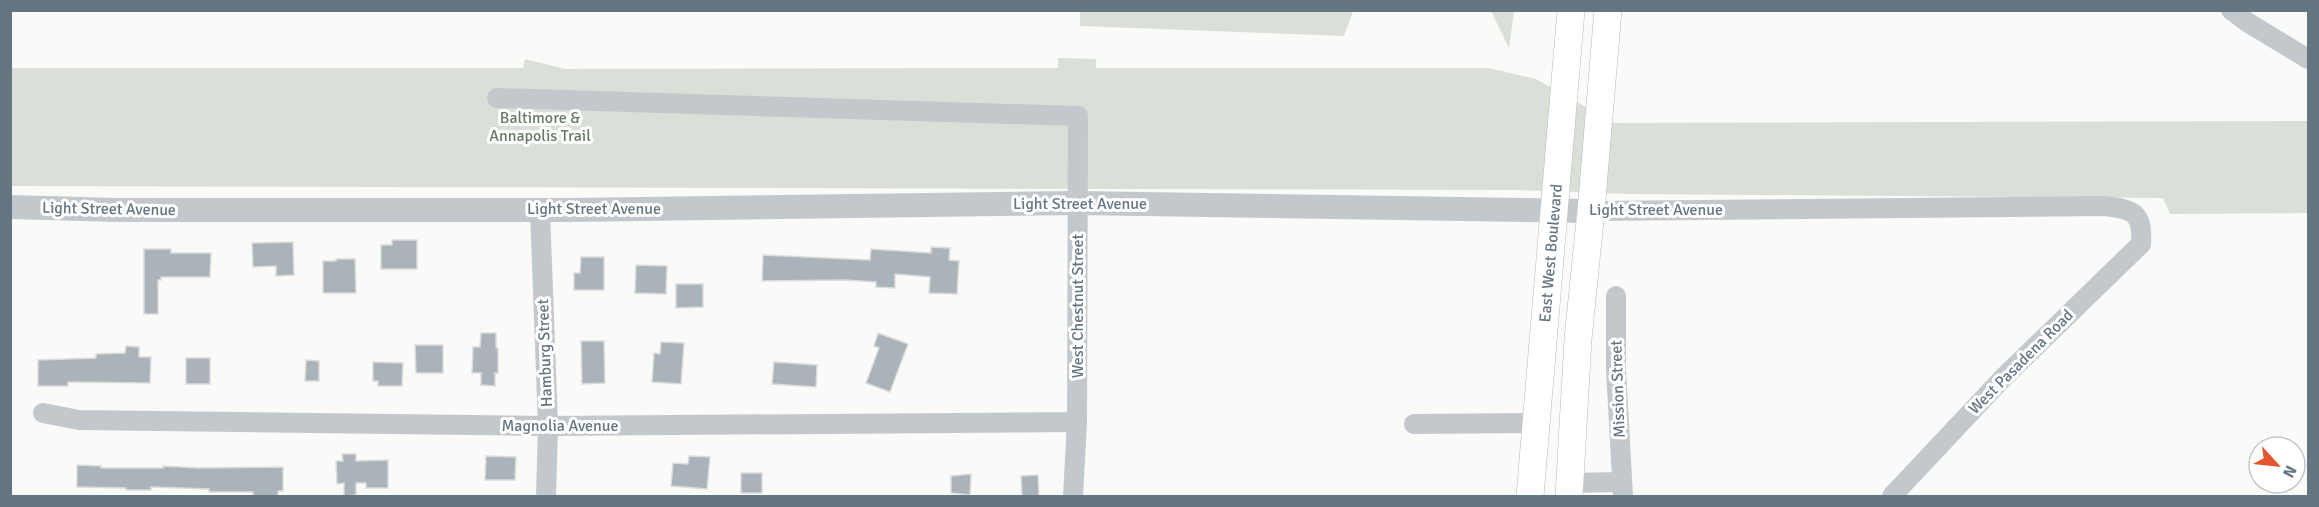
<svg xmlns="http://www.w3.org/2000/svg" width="2319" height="507" viewBox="0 0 2319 507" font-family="Signika,sans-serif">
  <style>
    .green { fill: #dadfd7 }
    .building { fill: #aab3b9; stroke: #dcdcda; stroke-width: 1.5 }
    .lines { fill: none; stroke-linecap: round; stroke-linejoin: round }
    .secondary-casing { stroke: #b3babf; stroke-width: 28 }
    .minor { stroke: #c3c8cc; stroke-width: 20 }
    .tertiary { stroke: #c3c8cc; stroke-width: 24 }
    .secondary { stroke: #fff; stroke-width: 27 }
    .labels { text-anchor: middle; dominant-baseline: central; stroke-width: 6; stroke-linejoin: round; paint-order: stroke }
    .park-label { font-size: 16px; fill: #687a64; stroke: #fff }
    .street-label { font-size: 16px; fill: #657683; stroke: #fff }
  </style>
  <rect width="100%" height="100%" fill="#fafaf8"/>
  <path class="green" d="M 1080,11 L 1080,10 L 1353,11 L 1344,36 L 1080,26 Z
    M 1491,11 L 1514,11 L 1509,48 Z
    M 1058,58 L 1096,59 L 1096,68 L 1488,68 L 1536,79 L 1614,123 L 2308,121 L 2308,213 L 2170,214 L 2163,198 L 1630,194 L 1518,190 L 11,186 L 11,68 L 523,68 L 525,59 L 565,69 L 1058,68 Z"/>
  <path class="building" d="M 392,240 L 417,240 L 417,269 L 381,269 L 381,245 L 392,245 Z
    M 293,242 L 294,275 L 276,276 L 276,266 L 253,267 L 252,243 Z
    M 931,247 L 950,248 L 949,260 L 959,261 L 957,294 L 929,293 L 930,277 L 895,274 L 895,288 L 876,287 L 876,282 L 845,280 L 762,281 L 763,255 L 870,260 L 871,249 L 931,253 Z
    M 144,249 L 171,249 L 171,253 L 211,253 L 210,277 L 161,277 L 161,280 L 158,280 L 158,314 L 144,314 Z
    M 581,257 L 604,257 L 604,290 L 574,290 L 574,273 L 580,273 Z
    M 336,259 L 355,259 L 356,293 L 323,293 L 323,261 L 336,261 Z
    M 636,265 L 667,266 L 666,294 L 635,293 Z
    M 676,284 L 703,284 L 703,307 L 676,308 Z
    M 481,333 L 496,333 L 496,348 L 498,348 L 498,373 L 495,373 L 495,386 L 481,385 L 481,373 L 472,373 L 473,347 L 480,347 Z
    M 878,333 L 908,344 L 890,392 L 866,383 L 879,348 L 874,346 Z
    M 581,341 L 604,341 L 605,383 L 582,384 Z
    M 661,342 L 684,343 L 681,384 L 652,382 L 654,353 L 660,354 Z
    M 415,345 L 443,345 L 443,373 L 416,373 Z
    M 126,346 L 139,347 L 139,357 L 151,357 L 150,383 L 68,382 L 68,386 L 38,386 L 38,360 L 96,358 L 96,354 L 125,353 Z
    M 186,358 L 210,358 L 210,384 L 186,384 Z
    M 306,360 L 319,361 L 319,381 L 305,381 Z
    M 373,362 L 403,363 L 402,386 L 378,386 L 378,381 L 373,381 Z
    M 774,362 L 817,365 L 816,387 L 772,384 Z
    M 342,454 L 356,454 L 356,461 L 388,460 L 388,488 L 366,488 L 366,483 L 356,483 L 356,495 L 344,496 L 344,483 L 337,484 L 336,461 L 343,461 Z
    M 486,456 L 516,457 L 515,480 L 485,480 Z
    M 689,456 L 710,457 L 707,489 L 671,486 L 673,463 L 688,464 Z
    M 77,465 L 101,466 L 101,468 L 163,468 L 163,466 L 198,468 L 283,467 L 283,491 L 278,491 L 278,496 L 253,496 L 253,492 L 209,492 L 209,489 L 151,487 L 151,490 L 126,490 L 126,488 L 77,487 Z
    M 741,473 L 762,473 L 762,493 L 741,493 Z
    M 971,474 L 970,495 L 951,493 L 951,476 Z
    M 1038,475 L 1039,496 L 1022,496 L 1021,476 Z"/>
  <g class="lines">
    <defs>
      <path id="secondary" d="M 1530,496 L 1571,10
        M 1569,496 L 1578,339 L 1591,211 L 1608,10"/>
    </defs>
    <use href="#secondary" class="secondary-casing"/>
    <path class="minor" d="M 2231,10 L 2247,22 L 2308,59
      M 497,98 L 1078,116 L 1077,422 L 1073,496
      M 540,210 L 548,426 L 546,496
      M 1591,211 L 2104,206 C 2134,209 2143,213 2141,244 L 2002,379 L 1892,496
      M 1616,296 L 1616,369 L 1623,496
      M 43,413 L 79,420 L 548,426 L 1077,422
      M 1414,424 L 1538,423
      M 1570,483 L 1621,482"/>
    <path class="tertiary" d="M 10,207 L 118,210 L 570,210 L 1078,203 L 1591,211"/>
    <use href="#secondary" class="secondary"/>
  </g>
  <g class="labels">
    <g class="park-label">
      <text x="540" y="118">Baltimore &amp;<tspan x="540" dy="18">Annapolis Trail</tspan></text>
    </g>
    <g class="street-label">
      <text x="1080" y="204">Light Street Avenue</text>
      <text transform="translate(109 209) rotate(1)">Light Street Avenue</text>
      <text x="594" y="209">Light Street Avenue</text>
      <text x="1656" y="210">Light Street Avenue</text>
      <text transform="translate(1551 253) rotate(-85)">East West Boulevard</text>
      <text transform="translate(1078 306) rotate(-90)">West Chestnut Street</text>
      <text transform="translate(545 353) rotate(-92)">Hamburg Street</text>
      <text transform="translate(2021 362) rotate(-45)">West Pasadena Road</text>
      <text transform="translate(1618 389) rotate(-92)">Mission Street</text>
      <text x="560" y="426">Magnolia Avenue</text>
    </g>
  </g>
  <rect width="2319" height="507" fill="none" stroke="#657683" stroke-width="24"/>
  <g transform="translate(2277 465) rotate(117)"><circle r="28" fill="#ffffff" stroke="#c1c8cd" stroke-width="1.5"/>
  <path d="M0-4.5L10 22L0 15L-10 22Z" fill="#e4572e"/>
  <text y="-9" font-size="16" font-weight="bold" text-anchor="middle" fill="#657683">N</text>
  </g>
</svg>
